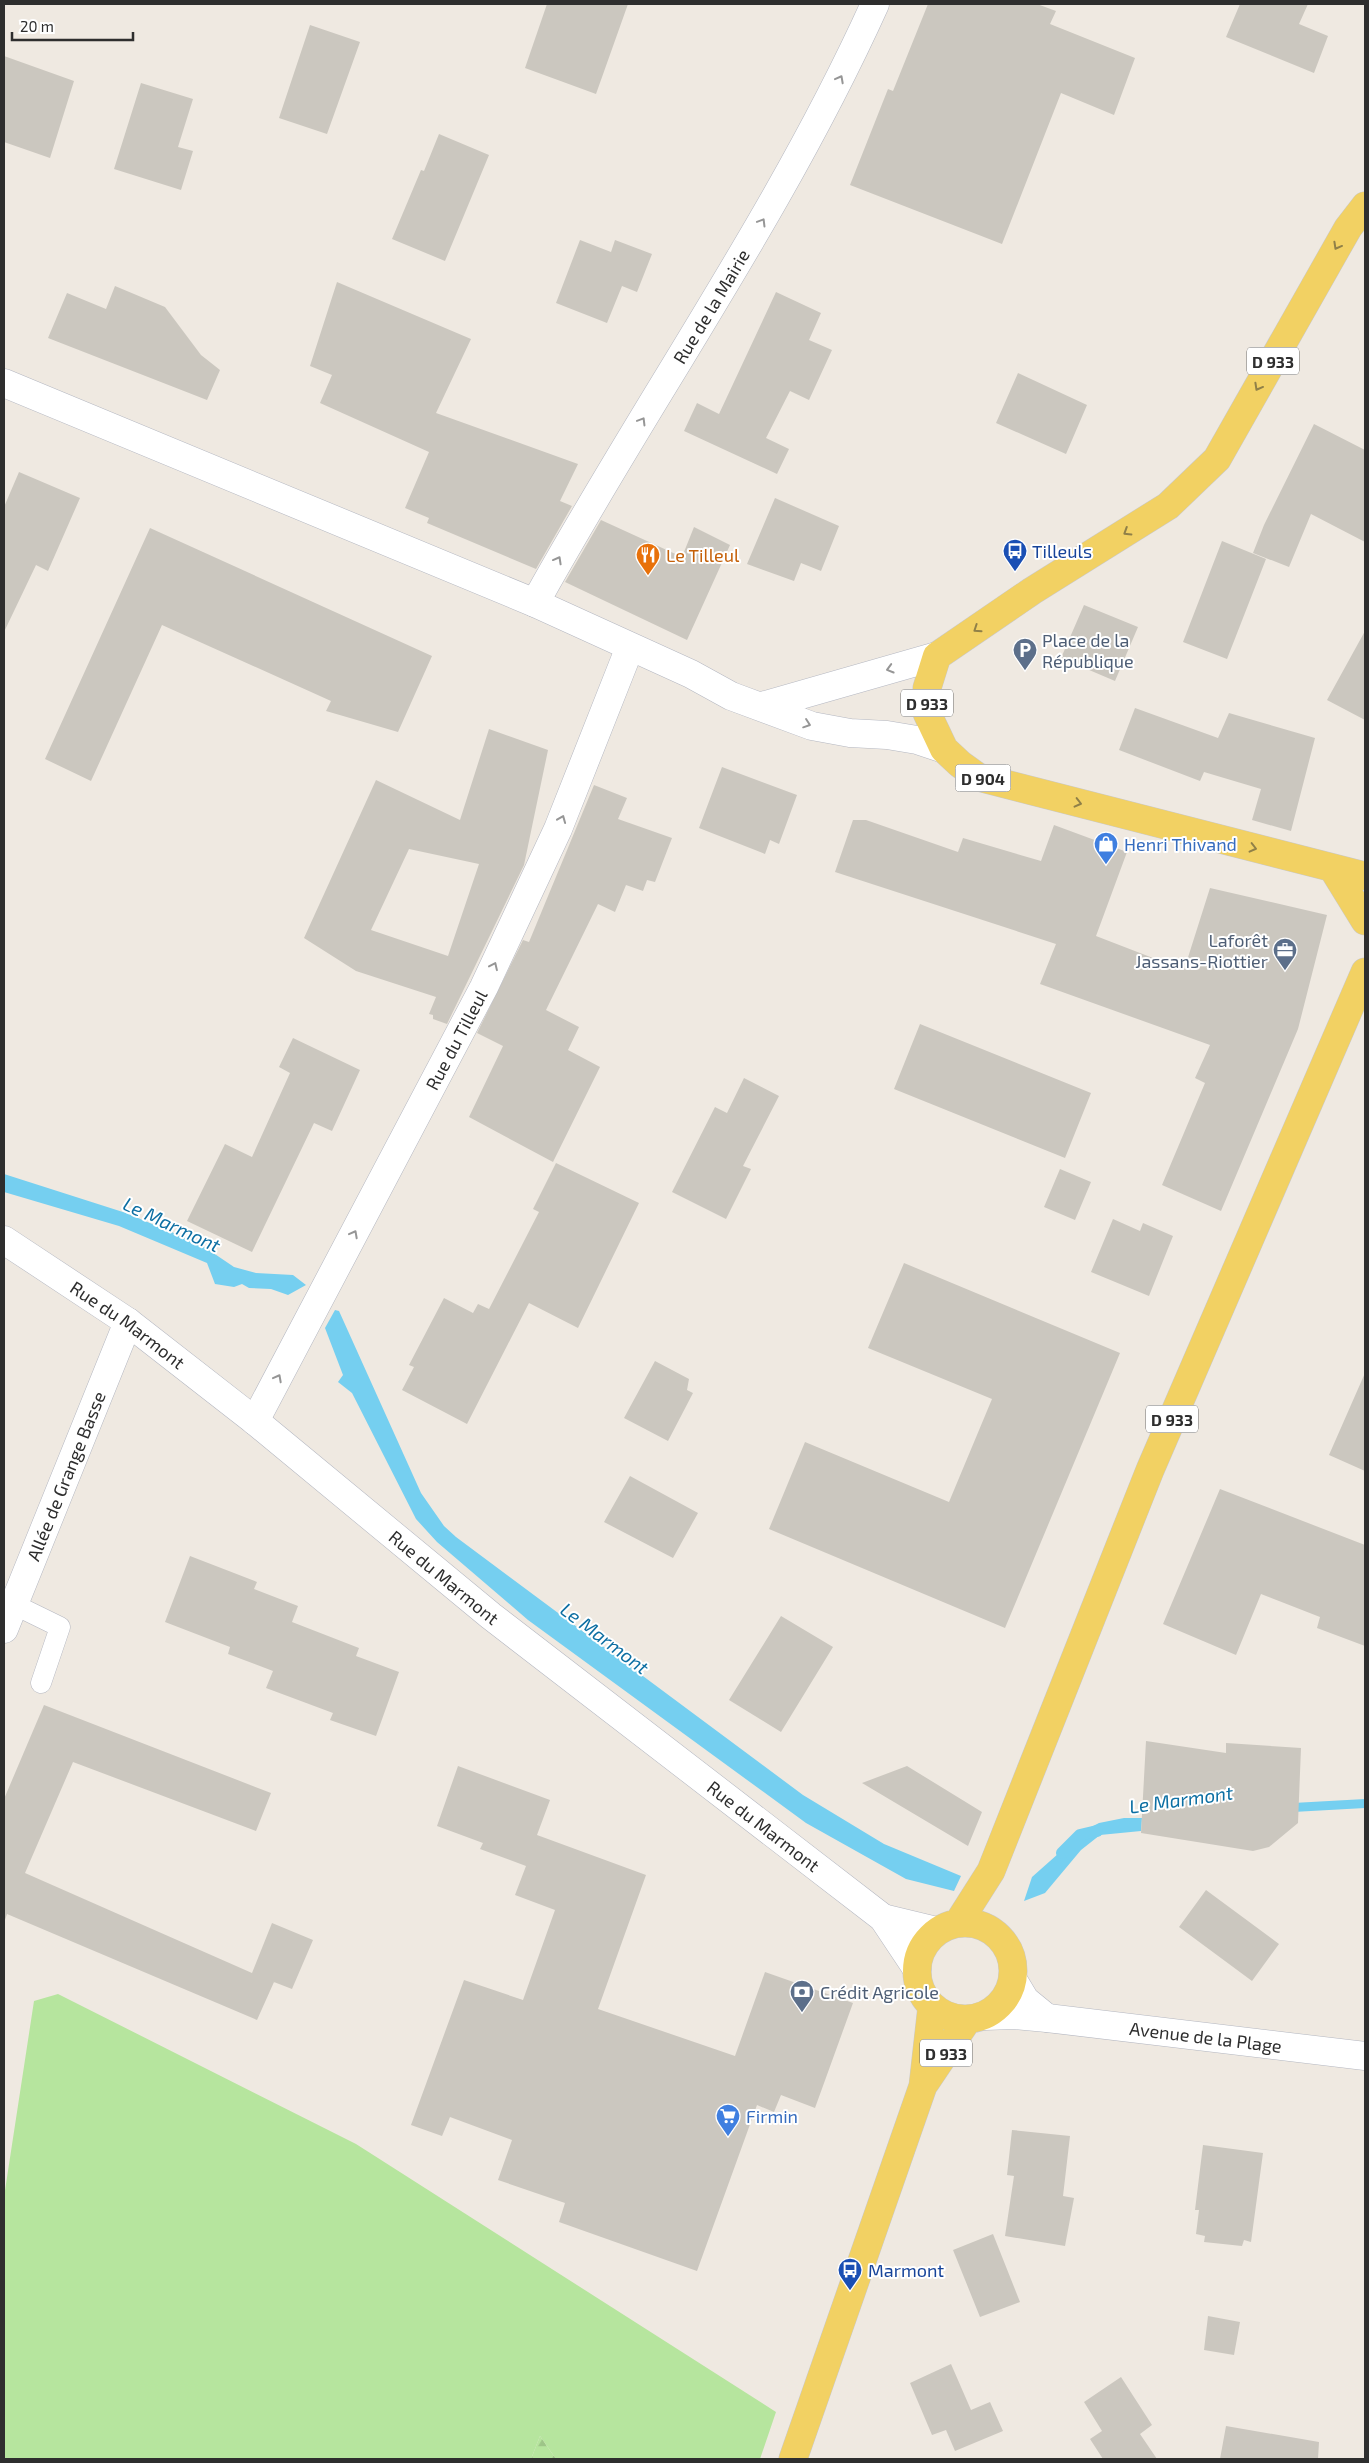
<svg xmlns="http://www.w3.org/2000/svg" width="1369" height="2463" viewBox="0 0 1369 2463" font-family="'Exo 2',sans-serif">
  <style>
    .grass { fill: #b6e59e }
    .forest { fill: url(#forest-firs) }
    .water { fill: #75cff0 }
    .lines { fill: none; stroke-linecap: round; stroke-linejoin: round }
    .stream { stroke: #75cff0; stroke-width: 12 }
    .building { fill: #cbc7bf; fill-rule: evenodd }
    .service-casing { stroke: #b4b7c1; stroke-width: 21 }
    .minor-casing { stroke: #b4b7c1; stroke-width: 29 }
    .secondary-casing { stroke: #b4b7c1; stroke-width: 29 }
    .primary-casing { stroke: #c9c9c9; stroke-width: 29 }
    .service { stroke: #fff; stroke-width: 20 }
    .minor { stroke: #fff; stroke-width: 28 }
    .secondary { stroke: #fff; stroke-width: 28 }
    .primary { stroke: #f2d163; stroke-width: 28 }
    .oneway { stroke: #969696 }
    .oneway2 { stroke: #908048 }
    .labels { text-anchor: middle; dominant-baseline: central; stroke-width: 4; stroke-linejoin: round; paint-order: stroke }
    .shield { fill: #fff; stroke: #6d6d6d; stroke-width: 1 }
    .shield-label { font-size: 16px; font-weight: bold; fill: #2e2e2e }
    .street-label { font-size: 18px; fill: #2e2e2e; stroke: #fff }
    .transit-label { font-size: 18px; fill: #164399; stroke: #fff; text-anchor: start }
    .food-label { font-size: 18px; fill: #c56008; stroke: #fff; text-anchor: start }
    .service-label { font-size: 18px; fill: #4e5e75; stroke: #fff; text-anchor: start }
    .shop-label { font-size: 18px; fill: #366cbe; stroke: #fff; text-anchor: start }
    .water-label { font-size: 19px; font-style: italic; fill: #0d6fa3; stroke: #fff }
  </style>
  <defs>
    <pattern id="forest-firs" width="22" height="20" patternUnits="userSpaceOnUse" patternTransform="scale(1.25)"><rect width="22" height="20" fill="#b6e59e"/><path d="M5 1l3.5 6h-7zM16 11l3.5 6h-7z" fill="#9dc588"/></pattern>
  </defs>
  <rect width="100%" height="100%" fill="#efe9e1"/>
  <path class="grass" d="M 58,1994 L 356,2144 L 776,2412 L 760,2459 L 556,2459 L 540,2436 L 531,2459 L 4,2459 L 4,2197 L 34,2001 Z"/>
  <path class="forest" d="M 540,2436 L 556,2459 L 531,2459 Z"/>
  <path class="water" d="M 4,1174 L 126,1213 L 200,1244 L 234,1267 L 256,1273 L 293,1275 L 306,1285 L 288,1295 L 271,1289 L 249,1288 L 242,1284 L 234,1287 L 215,1284 L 207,1263 L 119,1226 L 4,1192 Z
    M 335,1310 L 339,1311 L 421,1493 L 444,1526 L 456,1537 L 803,1795 L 884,1844 L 961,1876 L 954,1891 L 906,1879 L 806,1823 L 528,1620 L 437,1542 L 416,1519 L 352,1393 L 338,1382 L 343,1375 L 325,1328 Z
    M 1365,1799 L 1365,1808 L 1293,1812 L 1293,1803 Z
    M 1124,1818 L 1142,1818 L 1141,1831 L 1100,1835 L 1081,1850 L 1045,1893 L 1024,1901 L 1032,1877 L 1085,1830 L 1099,1823 Z"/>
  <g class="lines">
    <path class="stream" d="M 1062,1853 L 1080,1835 L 1097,1831"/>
  </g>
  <path class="building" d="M 547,4 L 628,4 L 596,94 L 525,68 Z
    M 928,4 L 1037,4 L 1056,11 L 1050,24 L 1135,58 L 1114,115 L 1061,93 L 1002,244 L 850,185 L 888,89 L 893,91 Z
    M 1240,4 L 1308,4 L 1299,24 L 1328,36 L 1314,73 L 1226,37 Z
    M 310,25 L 360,42 L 327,134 L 279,118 Z
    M 4,56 L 74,81 L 50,158 L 4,142 Z
    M 141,83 L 193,99 L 178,147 L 193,151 L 181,190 L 114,169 Z
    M 439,134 L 489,155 L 445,261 L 392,239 L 421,170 L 424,171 Z
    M 580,240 L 611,252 L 615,240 L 652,254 L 637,292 L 622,286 L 607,323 L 556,303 Z
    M 337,282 L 471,339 L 436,413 L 578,464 L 560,501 L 572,506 L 536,569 L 427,523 L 429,518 L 405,508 L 429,452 L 320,403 L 332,375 L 310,366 Z
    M 115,286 L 165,307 L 201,355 L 220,370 L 207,400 L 48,338 L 67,293 L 106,309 Z
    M 776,292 L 821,313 L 809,340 L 832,350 L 809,400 L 790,391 L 766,438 L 789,449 L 777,474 L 684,431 L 697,403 L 719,414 Z
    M 1018,373 L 1087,405 L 1066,454 L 996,423 Z
    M 1314,424 L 1365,450 L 1365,542 L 1311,514 L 1289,567 L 1253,553 L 1264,525 Z
    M 19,472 L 80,498 L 48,571 L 36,565 L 4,632 L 4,507 Z
    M 775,498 L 839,526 L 821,571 L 801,563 L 794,581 L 747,564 Z
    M 601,520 L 682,557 L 694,527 L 730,545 L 687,640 L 565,582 Z
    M 150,528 L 432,656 L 398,732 L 326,711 L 331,701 L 162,625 L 91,781 L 45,759 Z
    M 1222,541 L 1266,559 L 1227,659 L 1183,642 Z
    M 1084,605 L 1138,627 L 1115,681 L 1061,658 Z
    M 1365,631 L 1365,720 L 1327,700 Z
    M 1135,708 L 1218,738 L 1229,713 L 1315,738 L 1291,831 L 1252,820 L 1261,789 L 1204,772 L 1200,781 L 1119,750 Z
    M 489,729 L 548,750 L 524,865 L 447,1024 L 433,1019 L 433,1015 L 429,1014 L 436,997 L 356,971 L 304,938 L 376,780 L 460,820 ZM 409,849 L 479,864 L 448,956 L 371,930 Z
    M 722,767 L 797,795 L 779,844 L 770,840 L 765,854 L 699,828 Z
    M 594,785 L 627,798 L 618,819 L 672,838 L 655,882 L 647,880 L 643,891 L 626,885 L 615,912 L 598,904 L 546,1010 L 579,1027 L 568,1050 L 600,1067 L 553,1162 L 469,1117 L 503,1046 L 477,1033 L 523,940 L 529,942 Z
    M 853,820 L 866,820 L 958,852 L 963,838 L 1041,861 L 1054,825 L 1127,852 L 1096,936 L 1184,970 L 1210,888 L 1327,915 L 1298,1029 L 1221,1211 L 1162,1185 L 1205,1083 L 1195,1078 L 1210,1045 L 1040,984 L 1056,944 L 835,872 Z
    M 920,1024 L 1091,1093 L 1065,1158 L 894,1089 Z
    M 293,1038 L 360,1070 L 332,1131 L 314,1123 L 252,1252 L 187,1221 L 225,1144 L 252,1157 L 290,1073 L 279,1067 Z
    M 744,1078 L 779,1096 L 743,1166 L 751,1169 L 726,1219 L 672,1192 L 715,1107 L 727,1113 Z
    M 556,1163 L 639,1203 L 578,1328 L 529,1303 L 467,1424 L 402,1390 L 414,1367 L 409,1365 L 444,1298 L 473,1313 L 478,1304 L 489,1309 L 539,1212 L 533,1209 Z
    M 1060,1169 L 1091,1182 L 1075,1220 L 1044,1207 Z
    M 1113,1219 L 1140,1231 L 1143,1223 L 1173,1236 L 1149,1296 L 1091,1272 Z
    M 904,1263 L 1120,1353 L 1005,1628 L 769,1529 L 805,1442 L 949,1502 L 992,1399 L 868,1348 Z
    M 655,1361 L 689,1379 L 687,1390 L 693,1393 L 668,1441 L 624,1418 Z
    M 1365,1373 L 1365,1471 L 1329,1455 Z
    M 630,1476 L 698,1513 L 673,1558 L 604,1522 Z
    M 1220,1489 L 1365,1545 L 1365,1646 L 1317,1628 L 1320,1617 L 1261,1594 L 1236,1655 L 1163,1624 Z
    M 190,1556 L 257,1582 L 254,1589 L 298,1606 L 292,1622 L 359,1648 L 356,1656 L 399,1672 L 376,1736 L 330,1720 L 333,1713 L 266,1688 L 273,1671 L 228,1654 L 230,1647 L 165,1622 Z
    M 781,1616 L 833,1647 L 781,1732 L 729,1700 Z
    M 44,1705 L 271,1793 L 256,1831 L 73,1762 L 25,1873 L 252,1973 L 272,1923 L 313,1940 L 292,1989 L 261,1977 L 274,1982 L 257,2020 L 7,1914 L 4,1923 L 4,1799 Z
    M 1146,1741 L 1226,1753 L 1226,1743 L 1301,1748 L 1298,1823 L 1269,1847 L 1253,1851 L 1141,1833 Z
    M 458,1766 L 550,1800 L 537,1835 L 646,1875 L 598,2009 L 735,2056 L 765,1972 L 853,2003 L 815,2108 L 781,2095 L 774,2112 L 757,2105 L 697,2271 L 559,2222 L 565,2203 L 498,2180 L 512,2140 L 450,2117 L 442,2136 L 411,2125 L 464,1980 L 523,2000 L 555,1910 L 515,1895 L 526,1866 L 480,1849 L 483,1843 L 437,1826 Z
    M 907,1766 L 982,1812 L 968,1846 L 862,1783 Z
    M 1206,1890 L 1279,1944 L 1252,1981 L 1179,1927 Z
    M 1012,2130 L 1070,2136 L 1063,2196 L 1074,2198 L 1065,2246 L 1005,2236 L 1014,2176 L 1007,2175 Z
    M 1203,2145 L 1263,2153 L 1251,2242 L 1244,2240 L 1242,2246 L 1204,2242 L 1205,2236 L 1196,2234 L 1199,2210 L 1195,2210 Z
    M 993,2234 L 1020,2302 L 980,2317 L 953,2250 Z
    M 1208,2316 L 1240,2322 L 1234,2355 L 1204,2350 Z
    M 951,2364 L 971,2410 L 990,2402 L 1003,2431 L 955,2451 L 946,2430 L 932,2435 L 910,2383 Z
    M 1121,2377 L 1152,2425 L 1140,2434 L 1157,2459 L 1103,2459 L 1090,2439 L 1102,2431 L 1084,2402 Z
    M 1226,2426 L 1319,2442 L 1318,2459 L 1220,2459 Z"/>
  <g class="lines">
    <defs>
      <path id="service" d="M 13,1604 L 60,1627 L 41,1683"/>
      <g id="minor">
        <path id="s1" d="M 535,603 C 646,402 780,214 875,4"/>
        <path id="s2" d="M 4,1240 L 128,1322 L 255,1421 L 491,1616 L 883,1918 L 917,1969"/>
        <path id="s3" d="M 255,1421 L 484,987 L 558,829 L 630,647"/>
        <path id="s4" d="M 4,1629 L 128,1322"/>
        <path d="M 883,1918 L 937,1931"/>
        <path d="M 1013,1980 L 1025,2000 L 1047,2018"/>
        <path id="s5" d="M 985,2016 L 1013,2015 L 1047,2018 L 1365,2056"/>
      </g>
      <path id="secondary" d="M 4,383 L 535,603 L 691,674 L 731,696 L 812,726 L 850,733 L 887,735 L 917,740 L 944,749
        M 762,706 L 937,656"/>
      <path id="primary" d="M 1365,206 L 1348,228 L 1217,459 L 1168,506 L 1032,591 L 937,656 L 927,688 L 927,713 L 944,749 L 960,764 L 978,777 L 1365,876
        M 1333,869 L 1365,921
        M917 1971a48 48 0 1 1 96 0a48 48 0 1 1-96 0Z
        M 958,1923 L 991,1871 L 1150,1470 L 1365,972
        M 925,2083 L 968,2019
        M 793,2459 L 923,2086 L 932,2006"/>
    </defs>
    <use href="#service" class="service-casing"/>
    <use href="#minor" class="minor-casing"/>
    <use href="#secondary" class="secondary-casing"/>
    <use href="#primary" class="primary-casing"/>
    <use href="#service" class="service"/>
    <use href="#minor" class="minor"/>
    <use href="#secondary" class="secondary"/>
    <use href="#primary" class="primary"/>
  </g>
  <defs><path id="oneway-chevron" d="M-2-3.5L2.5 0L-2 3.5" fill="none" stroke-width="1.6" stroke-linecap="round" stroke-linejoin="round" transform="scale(1.25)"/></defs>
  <g class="oneway">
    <use href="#oneway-chevron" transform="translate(840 79) rotate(-62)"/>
    <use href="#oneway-chevron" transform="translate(762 222) rotate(-59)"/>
    <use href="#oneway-chevron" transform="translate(642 421) rotate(-59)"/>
    <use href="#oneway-chevron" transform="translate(558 560) rotate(-61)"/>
    <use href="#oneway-chevron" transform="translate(890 669) rotate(164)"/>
    <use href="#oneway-chevron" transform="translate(807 724) rotate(19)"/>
    <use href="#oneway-chevron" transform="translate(562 819) rotate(-68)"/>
    <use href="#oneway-chevron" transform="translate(494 966) rotate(-65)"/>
    <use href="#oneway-chevron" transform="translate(354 1234) rotate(-62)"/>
    <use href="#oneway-chevron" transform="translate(278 1378) rotate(-62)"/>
  </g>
  <g class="oneway2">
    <use href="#oneway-chevron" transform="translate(1337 246) rotate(119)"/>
    <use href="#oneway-chevron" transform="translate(1258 387) rotate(119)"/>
    <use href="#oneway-chevron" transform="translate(1127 532) rotate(148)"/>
    <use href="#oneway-chevron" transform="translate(977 629) rotate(146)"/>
    <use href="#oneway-chevron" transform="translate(1078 803) rotate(14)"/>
    <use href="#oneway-chevron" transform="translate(1253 848) rotate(14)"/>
  </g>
  <defs>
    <symbol id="bus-pin" viewBox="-11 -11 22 30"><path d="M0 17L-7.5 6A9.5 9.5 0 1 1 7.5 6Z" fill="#1a4fb4" stroke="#fff"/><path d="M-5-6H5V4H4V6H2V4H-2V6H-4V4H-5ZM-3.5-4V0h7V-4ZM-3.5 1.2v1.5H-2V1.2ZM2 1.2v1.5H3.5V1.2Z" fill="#fff"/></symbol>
    <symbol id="restaurant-pin" viewBox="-11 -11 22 30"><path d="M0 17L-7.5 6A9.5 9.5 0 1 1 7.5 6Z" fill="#e8710a" stroke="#fff"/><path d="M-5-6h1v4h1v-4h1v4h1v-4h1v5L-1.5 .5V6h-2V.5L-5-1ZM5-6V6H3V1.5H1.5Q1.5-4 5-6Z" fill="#fff"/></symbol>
    <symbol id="parking-pin" viewBox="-11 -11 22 30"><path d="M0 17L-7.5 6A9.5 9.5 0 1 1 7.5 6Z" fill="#5c6f8a" stroke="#fff"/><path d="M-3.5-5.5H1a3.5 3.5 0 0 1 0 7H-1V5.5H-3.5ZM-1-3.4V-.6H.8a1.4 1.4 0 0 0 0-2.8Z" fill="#fff"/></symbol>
    <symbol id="shop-pin" viewBox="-11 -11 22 30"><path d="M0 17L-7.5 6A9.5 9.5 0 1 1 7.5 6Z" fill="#3f7fe0" stroke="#fff"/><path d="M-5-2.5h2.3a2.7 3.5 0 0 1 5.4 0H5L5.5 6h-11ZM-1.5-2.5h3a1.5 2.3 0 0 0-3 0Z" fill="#fff"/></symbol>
    <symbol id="office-pin" viewBox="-11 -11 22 30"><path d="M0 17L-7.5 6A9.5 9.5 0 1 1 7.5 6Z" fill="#5c6f8a" stroke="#fff"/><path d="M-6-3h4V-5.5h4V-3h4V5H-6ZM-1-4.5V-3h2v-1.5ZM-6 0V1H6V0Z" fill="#fff"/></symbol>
    <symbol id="bank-pin" viewBox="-11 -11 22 30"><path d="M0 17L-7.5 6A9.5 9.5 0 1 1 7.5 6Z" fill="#5c6f8a" stroke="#fff"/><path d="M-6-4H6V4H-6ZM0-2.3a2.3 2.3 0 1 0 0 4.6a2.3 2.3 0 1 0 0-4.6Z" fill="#fff"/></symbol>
    <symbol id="supermarket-pin" viewBox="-11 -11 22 30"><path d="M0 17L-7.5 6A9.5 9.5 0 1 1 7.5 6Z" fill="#3f7fe0" stroke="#fff"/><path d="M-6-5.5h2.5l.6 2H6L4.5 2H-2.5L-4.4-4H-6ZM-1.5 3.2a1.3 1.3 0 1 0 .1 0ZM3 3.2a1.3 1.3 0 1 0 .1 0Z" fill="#fff"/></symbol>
  </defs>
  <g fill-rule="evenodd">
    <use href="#bus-pin" x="1001" y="537" width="28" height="38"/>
    <use href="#restaurant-pin" x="634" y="541" width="28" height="38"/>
    <use href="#parking-pin" x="1011" y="636" width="28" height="38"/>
    <use href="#shop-pin" x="1092" y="830" width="28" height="38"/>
    <use href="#office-pin" x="1271" y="936" width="28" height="38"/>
    <use href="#bank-pin" x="788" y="1978" width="28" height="38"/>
    <use href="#supermarket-pin" x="714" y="2102" width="28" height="38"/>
    <use href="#bus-pin" x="836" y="2256" width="28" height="38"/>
  </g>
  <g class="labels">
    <g class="shield">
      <rect x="1247" y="347.5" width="52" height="27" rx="4"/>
      <rect x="901" y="689.5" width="52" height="27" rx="4"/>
      <rect x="955.5" y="764.5" width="55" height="27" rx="4"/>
      <rect x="1146" y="1405.5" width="52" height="27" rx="4"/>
      <rect x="920" y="2039.5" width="52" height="27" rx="4"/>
    </g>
    <g class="shield-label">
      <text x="1273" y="361">D 933</text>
      <text x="927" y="703">D 933</text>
      <text x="983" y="778">D 904</text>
      <text x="1172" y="1419">D 933</text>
      <text x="946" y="2053">D 933</text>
    </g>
    <g class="street-label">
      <text stroke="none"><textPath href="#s1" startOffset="345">Rue de la Mairie</textPath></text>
      <text stroke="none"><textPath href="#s3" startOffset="431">Rue du Tilleul</textPath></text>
      <text stroke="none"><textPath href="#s2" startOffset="150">Rue du Marmont</textPath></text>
      <text stroke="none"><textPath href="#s4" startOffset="165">Allée de Grange Basse</textPath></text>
      <text stroke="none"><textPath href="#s2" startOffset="555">Rue du Marmont</textPath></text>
      <text stroke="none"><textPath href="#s2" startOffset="960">Rue du Marmont</textPath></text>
      <text stroke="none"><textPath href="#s5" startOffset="222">Avenue de la Plage</textPath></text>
    </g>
    <g class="transit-label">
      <text x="1032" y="551">Tilleuls</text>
      <text x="868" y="2270">Marmont</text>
    </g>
    <g class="food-label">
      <text x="666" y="555">Le Tilleul</text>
    </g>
    <g class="service-label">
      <text x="1042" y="640">Place de la<tspan x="1042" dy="21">République</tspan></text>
      <text x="1268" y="940" text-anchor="end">Laforêt<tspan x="1268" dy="21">Jassans-Riottier</tspan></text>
      <text x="820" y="1992">Crédit Agricole</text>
    </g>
    <g class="shop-label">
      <text x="1124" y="844">Henri Thivand</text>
      <text x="746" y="2116">Firmin</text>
    </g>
    <g class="water-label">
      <text transform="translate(172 1224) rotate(25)">Le Marmont</text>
      <text transform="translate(605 1638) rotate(37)">Le Marmont</text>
      <text transform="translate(1181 1799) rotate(-8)">Le Marmont</text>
    </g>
  </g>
  <rect width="1369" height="2463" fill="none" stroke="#2e2e2e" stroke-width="10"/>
  <path d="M12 32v8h121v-8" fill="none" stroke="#2e2e2e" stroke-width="2.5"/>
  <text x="20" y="32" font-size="15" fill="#2e2e2e" stroke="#ffffff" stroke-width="4" paint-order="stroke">20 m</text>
</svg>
